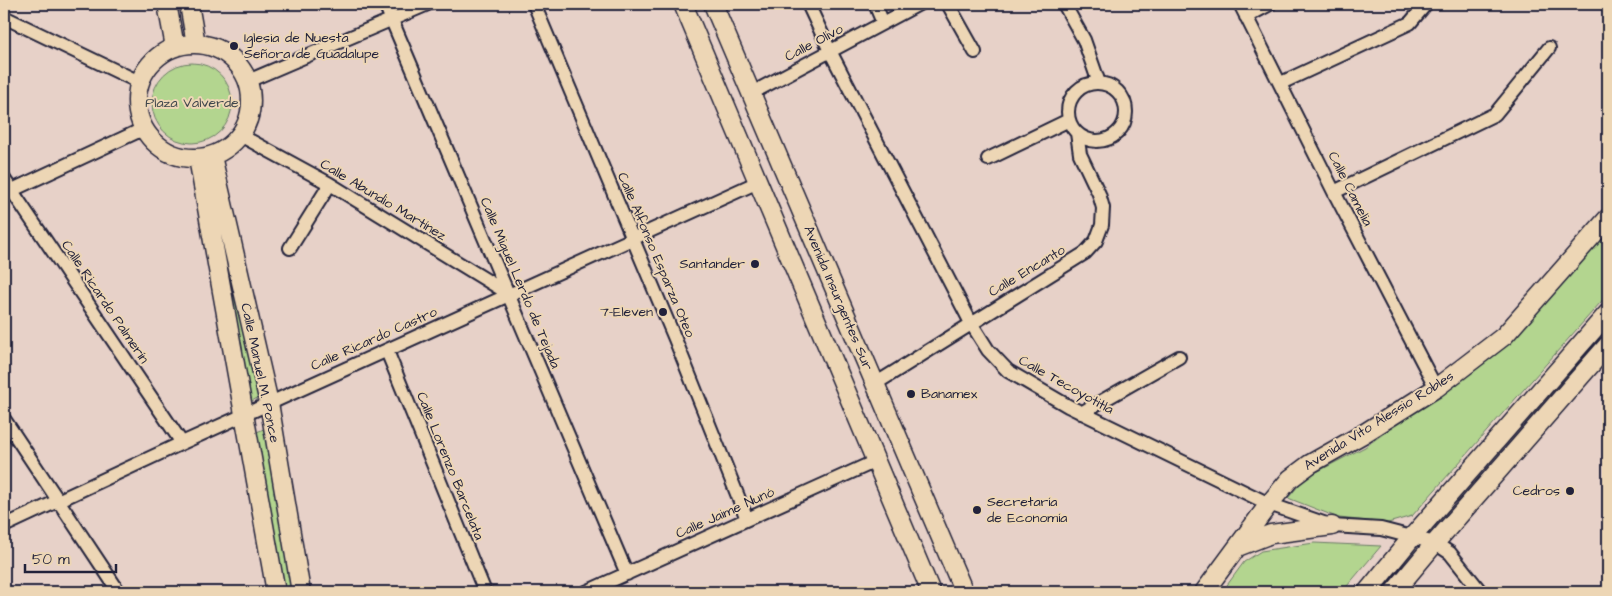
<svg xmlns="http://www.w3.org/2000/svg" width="1612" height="596" viewBox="0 0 1612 596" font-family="'Architects Daughter',sans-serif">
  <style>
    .green { fill: #b3d58f; stroke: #6a7c65 }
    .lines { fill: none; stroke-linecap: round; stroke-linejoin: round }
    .street-casing { stroke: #22223b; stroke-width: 16 }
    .secondary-casing { stroke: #22223b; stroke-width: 21 }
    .street { stroke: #edd6b5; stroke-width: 12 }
    .secondary { stroke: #edd6b5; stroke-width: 18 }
    .poi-dot { fill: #22223b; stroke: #edd6b5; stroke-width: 2 }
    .labels { text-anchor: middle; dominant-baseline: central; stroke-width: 4; stroke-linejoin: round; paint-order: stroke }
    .poi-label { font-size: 14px; fill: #22223b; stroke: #edd6b5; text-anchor: start }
    .street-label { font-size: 14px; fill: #22223b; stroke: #edd6b5 }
    .park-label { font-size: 14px; fill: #3f464c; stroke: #edd6b5 }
  </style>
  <rect width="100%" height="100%" fill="#e7d1c8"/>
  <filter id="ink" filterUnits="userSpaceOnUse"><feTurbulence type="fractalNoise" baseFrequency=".02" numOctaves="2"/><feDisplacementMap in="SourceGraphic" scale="10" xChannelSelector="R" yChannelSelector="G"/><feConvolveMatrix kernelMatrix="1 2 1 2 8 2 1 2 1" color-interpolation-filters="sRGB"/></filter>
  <g filter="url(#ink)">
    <path class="green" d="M152 103a40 40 0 1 1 80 0a40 40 0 1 1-80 0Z
      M 208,176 L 261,396 L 250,402 Z
      M 1608,230 L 1608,294 L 1412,516 L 1388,523 L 1339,518 L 1288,498 L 1305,478 L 1365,447 L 1509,342 Z
      M 268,427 L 293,592 L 285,592 L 257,432 Z
      M 1314,543 L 1381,546 L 1342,592 L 1222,592 L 1244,562 L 1261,551 Z"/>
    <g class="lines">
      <defs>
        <path id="street" d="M 385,4 L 627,574
          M 534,4 L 675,339 L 747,519
          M 808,4 L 830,51 L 971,323 L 988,350 L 1008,371 L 1068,406 L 1269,504 L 1332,526 L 1381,529 L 1435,543 L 1450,553 L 1481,592
          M 875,4 L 883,23
          M 948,4 L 975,52
          M 1064,4 L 1084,40 L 1099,83
          M 1240,4 L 1334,192 L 1436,388
          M 4,17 L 139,82
          M 1246,17 L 1270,4
          M 248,81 L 428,4
          M 1281,83 L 1410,23 L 1426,4
          M1068 112a29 29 0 1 1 58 0a29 29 0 1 1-58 0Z
          M 750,94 L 919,4
          M 240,135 L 330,184 L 509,294
          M 988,159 L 1069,120
          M 4,179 L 182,443
          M 1334,192 L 1495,114 L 1549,48
          M 6,193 L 143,129
          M 290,248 L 330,184
          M 387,351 L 485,592
          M 875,384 L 1085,253 L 1096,241 L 1102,225 L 1103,208 L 1099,194 L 1080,154 L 1077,133
          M 1081,413 L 1179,357
          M 4,419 L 119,592
          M 4,526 L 182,443 L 758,182
          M 586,592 L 876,461"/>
        <path id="secondary" d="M 167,4 L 175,47
          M 189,4 L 196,44
          M 683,4 L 931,592
          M 713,4 L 964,592
          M137 101a57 57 0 1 1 114 0a57 57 0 1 1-114 0Z
          M 212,156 L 269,403 L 301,592
          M 198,158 L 276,592
          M 1240,546 L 1271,534 L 1332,526
          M 1204,592 L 1269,504 L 1290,479 L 1310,464 L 1363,434 L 1436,388 L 1504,336 L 1608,218
          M 1367,592 L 1413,536 L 1608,313
          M 1394,592 L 1435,543 L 1608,345"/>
      </defs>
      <use href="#street" class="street-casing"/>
      <use href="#secondary" class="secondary-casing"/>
      <use href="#street" class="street"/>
      <use href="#secondary" class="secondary"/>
    </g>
  </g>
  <g class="poi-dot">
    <circle cx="234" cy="46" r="5"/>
    <circle cx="755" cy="264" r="5"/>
    <circle cx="663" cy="312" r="5"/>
    <circle cx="911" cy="394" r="5"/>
    <circle cx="1570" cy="491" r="5"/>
    <circle cx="977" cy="510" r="5"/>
  </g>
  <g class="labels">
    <g class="poi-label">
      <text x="244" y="38">Iglesia de Nuesta<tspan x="244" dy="16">Señora de Guadalupe</tspan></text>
      <text x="745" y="264" text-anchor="end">Santander</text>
      <text x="653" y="312" text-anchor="end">7-Eleven</text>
      <text x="921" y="394">Banamex</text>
      <text x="1560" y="491" text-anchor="end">Cedros</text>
      <text x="987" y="502">Secretaría<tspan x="987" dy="16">de Economía</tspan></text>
    </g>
    <g class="street-label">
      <text transform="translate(814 43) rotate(-28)">Calle Olivo</text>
      <text transform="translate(1350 189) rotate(63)">Calle Camelia</text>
      <text transform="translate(383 200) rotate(31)">Calle Abundio Martínez</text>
      <text transform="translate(656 255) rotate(67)">Calle Alfonso Esparza Oteo</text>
      <text transform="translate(1027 271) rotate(-31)">Calle Encanto</text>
      <text transform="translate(520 283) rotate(67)">Calle Miguel Lerdo de Tejada</text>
      <text transform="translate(838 298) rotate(67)">Avenida Insurgentes Sur</text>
      <text transform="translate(105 302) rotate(56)">Calle Ricardo Palmerín</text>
      <text transform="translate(374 339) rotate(-24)">Calle Ricardo Castro</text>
      <text transform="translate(260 373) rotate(78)">Calle Manuel M. Ponce</text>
      <text transform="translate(1066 385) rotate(29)">Calle Tecoyotitla</text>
      <text transform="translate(1379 421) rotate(-32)">Avenida Vito Alessio Robles</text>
      <text transform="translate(450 466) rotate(68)">Calle Lorenzo Barcelata</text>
      <text transform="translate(725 513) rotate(-24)">Calle Jaime Nunó</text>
    </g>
    <g class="park-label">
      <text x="192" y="103">Plaza Valverde</text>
    </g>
  </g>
  <rect width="1612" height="596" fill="none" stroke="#edd6b5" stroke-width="20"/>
  <rect x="10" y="10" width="1592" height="576" fill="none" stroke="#22223b" stroke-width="2" filter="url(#ink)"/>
  <path d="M25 564v8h91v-8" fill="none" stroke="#22223b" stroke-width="2.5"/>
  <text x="32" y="564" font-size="15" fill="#22223b" stroke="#edd6b5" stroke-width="4" paint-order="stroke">50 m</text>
</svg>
